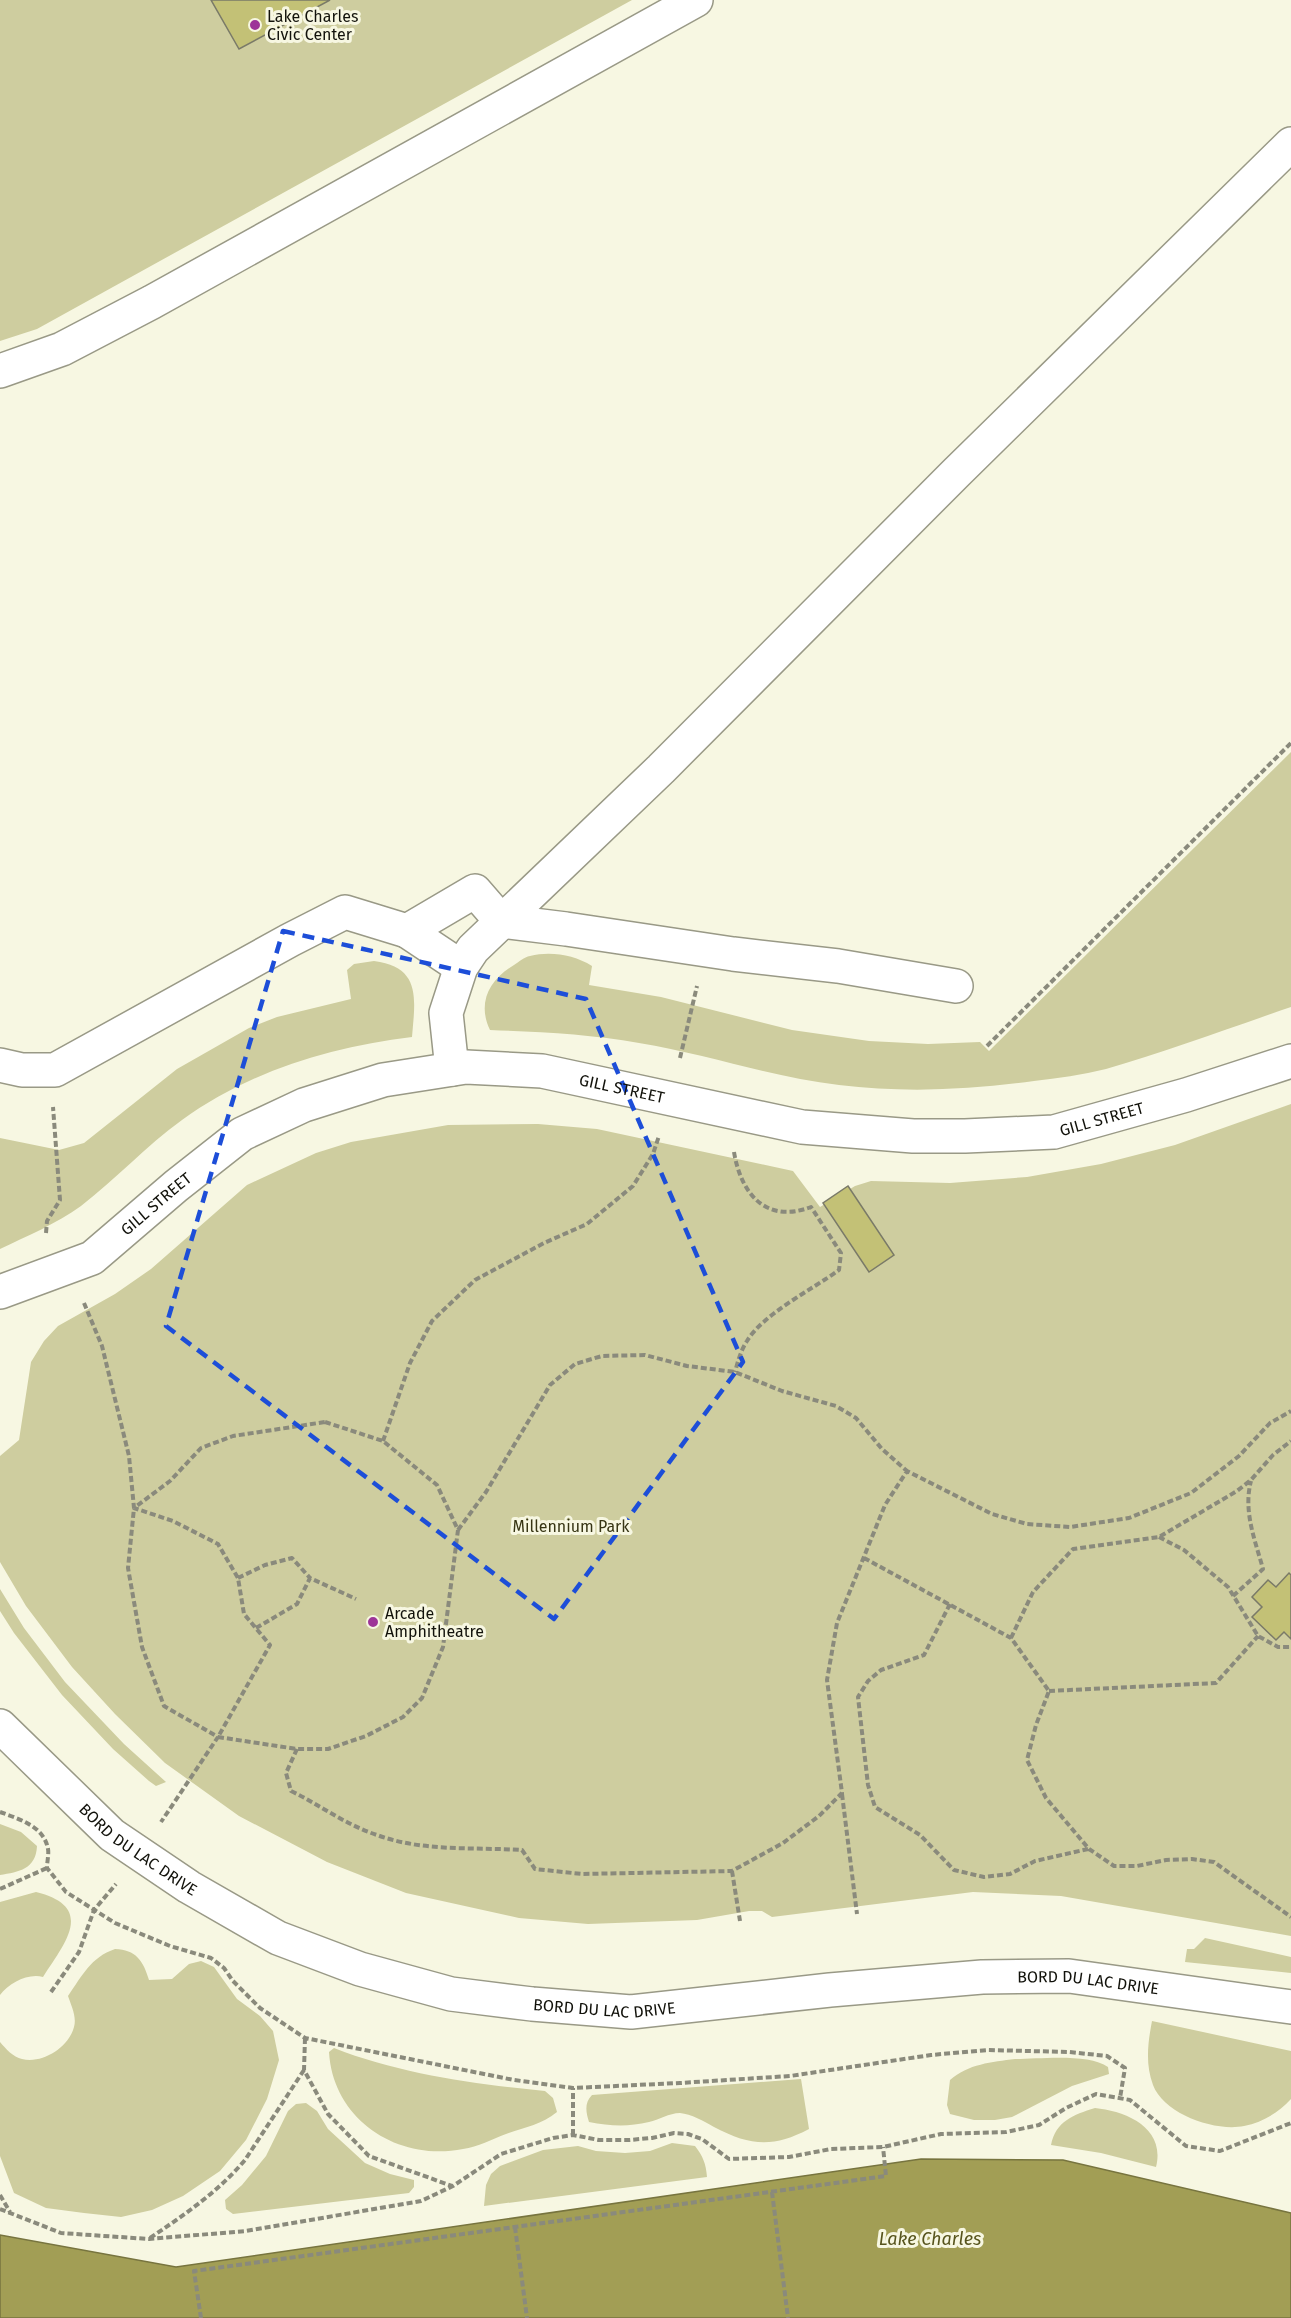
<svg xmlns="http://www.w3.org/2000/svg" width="1291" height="2318" viewBox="0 0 1291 2318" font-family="'Fira Sans',sans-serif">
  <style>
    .green { fill: #cecd9f }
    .water { fill: #a29e55; stroke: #77743f; stroke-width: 1.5 }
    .building { fill: #c3c176; stroke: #7a7a68; stroke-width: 1.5 }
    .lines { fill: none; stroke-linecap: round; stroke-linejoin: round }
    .minor-casing { stroke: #999986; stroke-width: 36 }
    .path { stroke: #8a8a7c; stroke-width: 4; stroke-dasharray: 6 3; stroke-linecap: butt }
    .minor { stroke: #fff; stroke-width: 33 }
    .marked { fill: none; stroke: #1d4ed8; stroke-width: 4.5; stroke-dasharray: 12 8; stroke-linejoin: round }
    .poi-dot { fill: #9d3598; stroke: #f7f7e2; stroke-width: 2 }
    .labels { text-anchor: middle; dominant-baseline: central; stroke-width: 6; stroke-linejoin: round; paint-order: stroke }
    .poi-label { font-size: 16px; fill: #12120b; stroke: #f7f7e2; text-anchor: start }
    .street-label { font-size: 16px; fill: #12120b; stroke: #f7f7e2 }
    .park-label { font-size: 16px; fill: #373514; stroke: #f7f7e2 }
    .water-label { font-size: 18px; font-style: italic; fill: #57541d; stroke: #f7f7e2 }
  </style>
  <rect width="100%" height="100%" fill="#f7f7e2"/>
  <path class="green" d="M 0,0 L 632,0 L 37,329 L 0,341 Z
    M 1291,752 L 1291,1007 C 1230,1028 1168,1051 1106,1069 C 1082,1075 1058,1078 1034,1081 C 970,1090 904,1093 839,1085 C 771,1077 707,1054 639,1043 C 590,1034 540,1032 490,1030 C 477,1003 489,980 514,965 C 519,962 524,957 530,956 C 551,951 574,955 592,966 L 589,985 L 661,997 L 792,1030 L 869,1041 L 928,1044 L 980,1042 L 989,1051 Z
    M 374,961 C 422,967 415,1000 412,1037 C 330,1047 250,1071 182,1120 C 146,1146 116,1179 81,1206 C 56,1224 27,1236 0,1249 L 0,1138 L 59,1150 L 84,1143 L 177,1069 L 249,1028 L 277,1017 L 351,999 L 347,970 L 354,964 Z
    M 1291,1104 L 1291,1936 L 1061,1896 L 973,1892 L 772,1917 L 762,1911 L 749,1911 L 697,1920 L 588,1924 L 519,1918 L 406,1893 L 327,1862 L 239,1816 L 165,1763 L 115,1714 L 72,1667 L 26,1606 L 0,1562 L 0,1456 L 19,1440 L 31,1362 L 44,1341 L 58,1326 L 115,1294 L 151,1269 L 247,1185 L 316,1153 L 351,1142 L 448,1125 L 538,1124 L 597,1129 L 793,1171 L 820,1207 L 855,1186 L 871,1181 L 950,1183 L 1027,1177 L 1101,1164 L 1175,1145 Z
    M 0,1589 L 24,1628 L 65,1682 L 124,1744 L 166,1782 L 156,1786 L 149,1781 L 113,1749 L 62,1695 L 14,1633 L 0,1611 Z
    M 0,1824 L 21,1832 L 37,1846 C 36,1869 19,1872 0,1875 Z
    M 36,1892 C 97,1907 64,1944 43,1977 C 28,1973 9,1983 0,1995 L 0,1902 Z
    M 1205,1938 L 1291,1957 L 1291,1973 L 1185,1962 L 1187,1949 L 1194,1949 Z
    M 115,1949 C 136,1950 143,1960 149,1980 L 172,1979 L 189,1964 L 201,1961 L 214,1967 L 237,1999 L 260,2016 L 273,2031 L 279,2060 L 267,2099 L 246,2140 L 220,2171 L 183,2196 L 152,2210 L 121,2217 L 84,2213 L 46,2208 L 14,2193 L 0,2156 L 0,2042 C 6,2049 13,2057 22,2059 C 43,2064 69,2047 74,2027 C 77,2017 71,2005 68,1996 C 82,1976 91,1957 115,1949 Z
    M 1152,2021 L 1291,2051 L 1291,2099 C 1278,2113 1263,2122 1244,2126 C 1215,2132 1164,2114 1153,2085 C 1145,2064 1148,2042 1152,2021 Z
    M 334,2048 C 400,2074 475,2084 545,2091 L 553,2098 L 557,2112 C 541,2125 525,2127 506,2134 C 492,2139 478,2147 463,2149 C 398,2162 333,2120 329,2052 Z
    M 1015,2059 C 1039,2059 1089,2053 1108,2067 L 1109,2074 L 1072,2086 L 1012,2117 L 995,2120 L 974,2120 L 950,2114 L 947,2105 L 950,2080 C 968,2064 992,2062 1015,2059 Z
    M 801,2079 L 809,2129 C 773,2148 750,2146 714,2127 C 704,2121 691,2114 680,2113 C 669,2113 659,2120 649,2122 C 628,2127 610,2126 589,2122 C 586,2112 584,2103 592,2095 Z
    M 306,2103 L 317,2111 L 328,2129 L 365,2163 L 390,2174 L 414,2180 L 414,2187 L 409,2193 L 233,2214 L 226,2209 L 225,2200 L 242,2185 L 266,2156 L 288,2111 L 296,2104 Z
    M 1095,2108 C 1125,2111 1166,2127 1156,2167 L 1101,2153 L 1051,2145 C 1056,2121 1073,2115 1095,2108 Z
    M 672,2143 L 695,2146 C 703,2156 706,2164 707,2177 L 484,2206 L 486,2185 L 491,2174 L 500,2166 L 543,2150 L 578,2146 L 596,2151 L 625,2153 L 650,2151 Z"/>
  <path class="water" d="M 921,2159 L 1063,2160 L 1291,2213 L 1291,2318 L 0,2318 L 0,2235 L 176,2267 Z"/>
  <path class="building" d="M 211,0 L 330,0 L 239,49 Z
    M 848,1186 L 894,1255 L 869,1272 L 823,1203 Z
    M 1289,1573 L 1291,1575 L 1291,1639 L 1284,1632 L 1276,1640 L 1252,1617 L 1262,1607 L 1252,1597 L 1268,1580 L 1276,1587 Z"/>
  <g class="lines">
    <defs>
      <g id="minor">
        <path d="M 0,371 L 62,349 L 152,302 L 696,0"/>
        <path d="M 407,931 L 461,967"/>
        <path d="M 0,1065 L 22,1070 L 55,1070 L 290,940 L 345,912 L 407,931 L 475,891 L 501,921 L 566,929 L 733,954 L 838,966 L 956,986"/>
        <path d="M 452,1069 L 446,1013 L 461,967 L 473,949 L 661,769 L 956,473 L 1291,144"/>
        <path id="s1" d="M 0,1292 L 92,1258 L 176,1186 L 242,1134 L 304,1105 L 383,1080 L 466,1067 L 542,1071 L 802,1127 L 913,1136 L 965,1136 L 1054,1132 L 1186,1095 L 1291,1061"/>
        <path id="s2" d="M 0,1726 L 112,1835 L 189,1887 L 278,1938 L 360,1969 L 451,1994 L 532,2004 L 631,2012 L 830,1990 L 982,1977 L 1069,1976 L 1291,2007"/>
      </g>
    </defs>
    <use href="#minor" class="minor-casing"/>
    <path class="path" d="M 987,1046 L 1291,743
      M 680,1058 L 697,986
      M 734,1152 C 741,1194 766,1224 811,1207 L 841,1253 L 839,1270 C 813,1289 763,1314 747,1341 C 741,1350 738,1361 735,1372
      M 46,1233 L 47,1221 L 60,1200 L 53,1107
      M 84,1303 L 102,1346 L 129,1456 L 134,1508 L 128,1568 L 142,1647 L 164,1706 L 218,1737 L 161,1822
      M 325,1422 L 383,1441 L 437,1485 L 458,1530 L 443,1647 L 422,1698 L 403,1717 L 366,1736 L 328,1749 L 297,1749 L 218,1737 L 270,1645 L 244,1614 L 238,1578 L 218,1544 L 173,1521 L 134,1508 L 170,1481 L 201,1448 L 233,1436 Z
      M 383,1441 L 410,1363 L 432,1321 L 475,1280 L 544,1243 L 587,1224 L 633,1186 L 653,1154 L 659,1136
      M 458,1530 L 486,1492 L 550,1385 L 575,1364 L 602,1356 L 645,1355 L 687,1366 L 735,1372 L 782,1391 L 836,1406 L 856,1418 L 882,1449 L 907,1471
      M 1159,1537 L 1184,1550 L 1228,1587 L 1258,1636 L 1278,1647 L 1291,1647
      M 864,1558 L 1011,1638 L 1049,1691 L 1036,1725 L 1027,1760 L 1046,1798 L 1089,1849 L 1114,1866 L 1137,1866 L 1166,1860 L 1192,1859 L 1214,1862 L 1291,1917
      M 238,1578 L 265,1565 L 292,1558 L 310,1578
      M 1233,1596 L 1263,1569 C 1255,1540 1243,1511 1251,1481
      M 950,1604 L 924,1655 L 881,1670 L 868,1681 L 858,1697 L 868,1785 L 875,1807 L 920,1835 L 954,1870 L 984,1877 L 1010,1874 L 1035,1861 L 1088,1849
      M 256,1628 L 297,1604 L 310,1578 L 356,1599
      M 1011,1638 L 1033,1592 L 1073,1549 L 1159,1537 L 1237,1491 L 1251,1480 L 1273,1455 L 1291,1441
      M 1049,1691 L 1216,1683 L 1258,1636
      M 297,1749 L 286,1773 L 291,1791 C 320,1805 346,1825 377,1835 C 423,1852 474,1847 522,1850 L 535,1869 L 582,1874 L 732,1871 L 783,1843 L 819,1816 L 842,1793 L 827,1680 L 837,1623 L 885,1505 L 907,1471 L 992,1514 L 1027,1524 L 1070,1527 L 1129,1518 L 1191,1493 L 1239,1456 L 1270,1423 L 1291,1411
      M 842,1794 L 857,1914
      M 0,1812 C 19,1819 44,1826 48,1849 C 49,1854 47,1862 47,1868 L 66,1892 L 115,1923 L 170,1946 L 211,1958 L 224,1968 L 233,1981 L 260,2008 L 305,2038 L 514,2080 L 573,2088 L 680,2083 L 790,2076 L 931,2055 L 988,2050 L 1069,2052 L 1107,2056 L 1125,2068 L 1120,2098
      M 732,1871 L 740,1921
      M 0,1889 L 47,1868
      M 51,1992 L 79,1952 L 94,1910 L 116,1884
      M 305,2038 L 304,2070 L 328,2114 L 369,2156 L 452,2186
      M 573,2135 L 573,2088
      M 772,2192 L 788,2318
      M 0,2195 L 10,2212
      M 0,2209 L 61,2233 L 149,2239 L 246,2231 L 421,2201 L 453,2186 L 501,2154 L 553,2138 L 573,2135 L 599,2140 L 629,2140 L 652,2138 L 674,2133 L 688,2134 L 702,2139 L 729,2159 L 789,2157 L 831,2149 L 883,2147 L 941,2134 L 1006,2132 L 1039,2125 L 1066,2108 L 1096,2094 L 1130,2100 L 1186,2146 L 1220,2151 L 1291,2123
      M 515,2227 L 527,2318
      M 150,2238 C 184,2215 218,2192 245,2160 L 304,2070
      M 201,2318 L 194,2271 L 886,2176 L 883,2147"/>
    <use href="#minor" class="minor"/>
  </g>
  <path class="marked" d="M 283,931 L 586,999 L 743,1362 L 554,1619 L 166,1326 Z"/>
  <g class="poi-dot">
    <circle cx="255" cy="25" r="6"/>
    <circle cx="373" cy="1622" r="6"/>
  </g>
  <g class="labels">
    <g class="poi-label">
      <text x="267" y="16">Lake Charles<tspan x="267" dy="18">Civic Center</tspan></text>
      <text x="385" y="1613">Arcade<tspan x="385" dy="18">Amphitheatre</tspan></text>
    </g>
    <g class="street-label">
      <text stroke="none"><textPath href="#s1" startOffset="686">GILL STREET</textPath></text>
      <text stroke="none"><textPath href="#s1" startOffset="1172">GILL STREET</textPath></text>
      <text stroke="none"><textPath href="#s1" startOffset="182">GILL STREET</textPath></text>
      <text stroke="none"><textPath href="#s2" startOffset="186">BORD DU LAC DRIVE</textPath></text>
      <text stroke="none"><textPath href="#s2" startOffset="1174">BORD DU LAC DRIVE</textPath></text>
      <text stroke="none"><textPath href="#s2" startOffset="688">BORD DU LAC DRIVE</textPath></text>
    </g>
    <g class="park-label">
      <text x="571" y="1526">Millennium Park</text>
    </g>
    <g class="water-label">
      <text x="930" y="2239">Lake Charles</text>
    </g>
  </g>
</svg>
